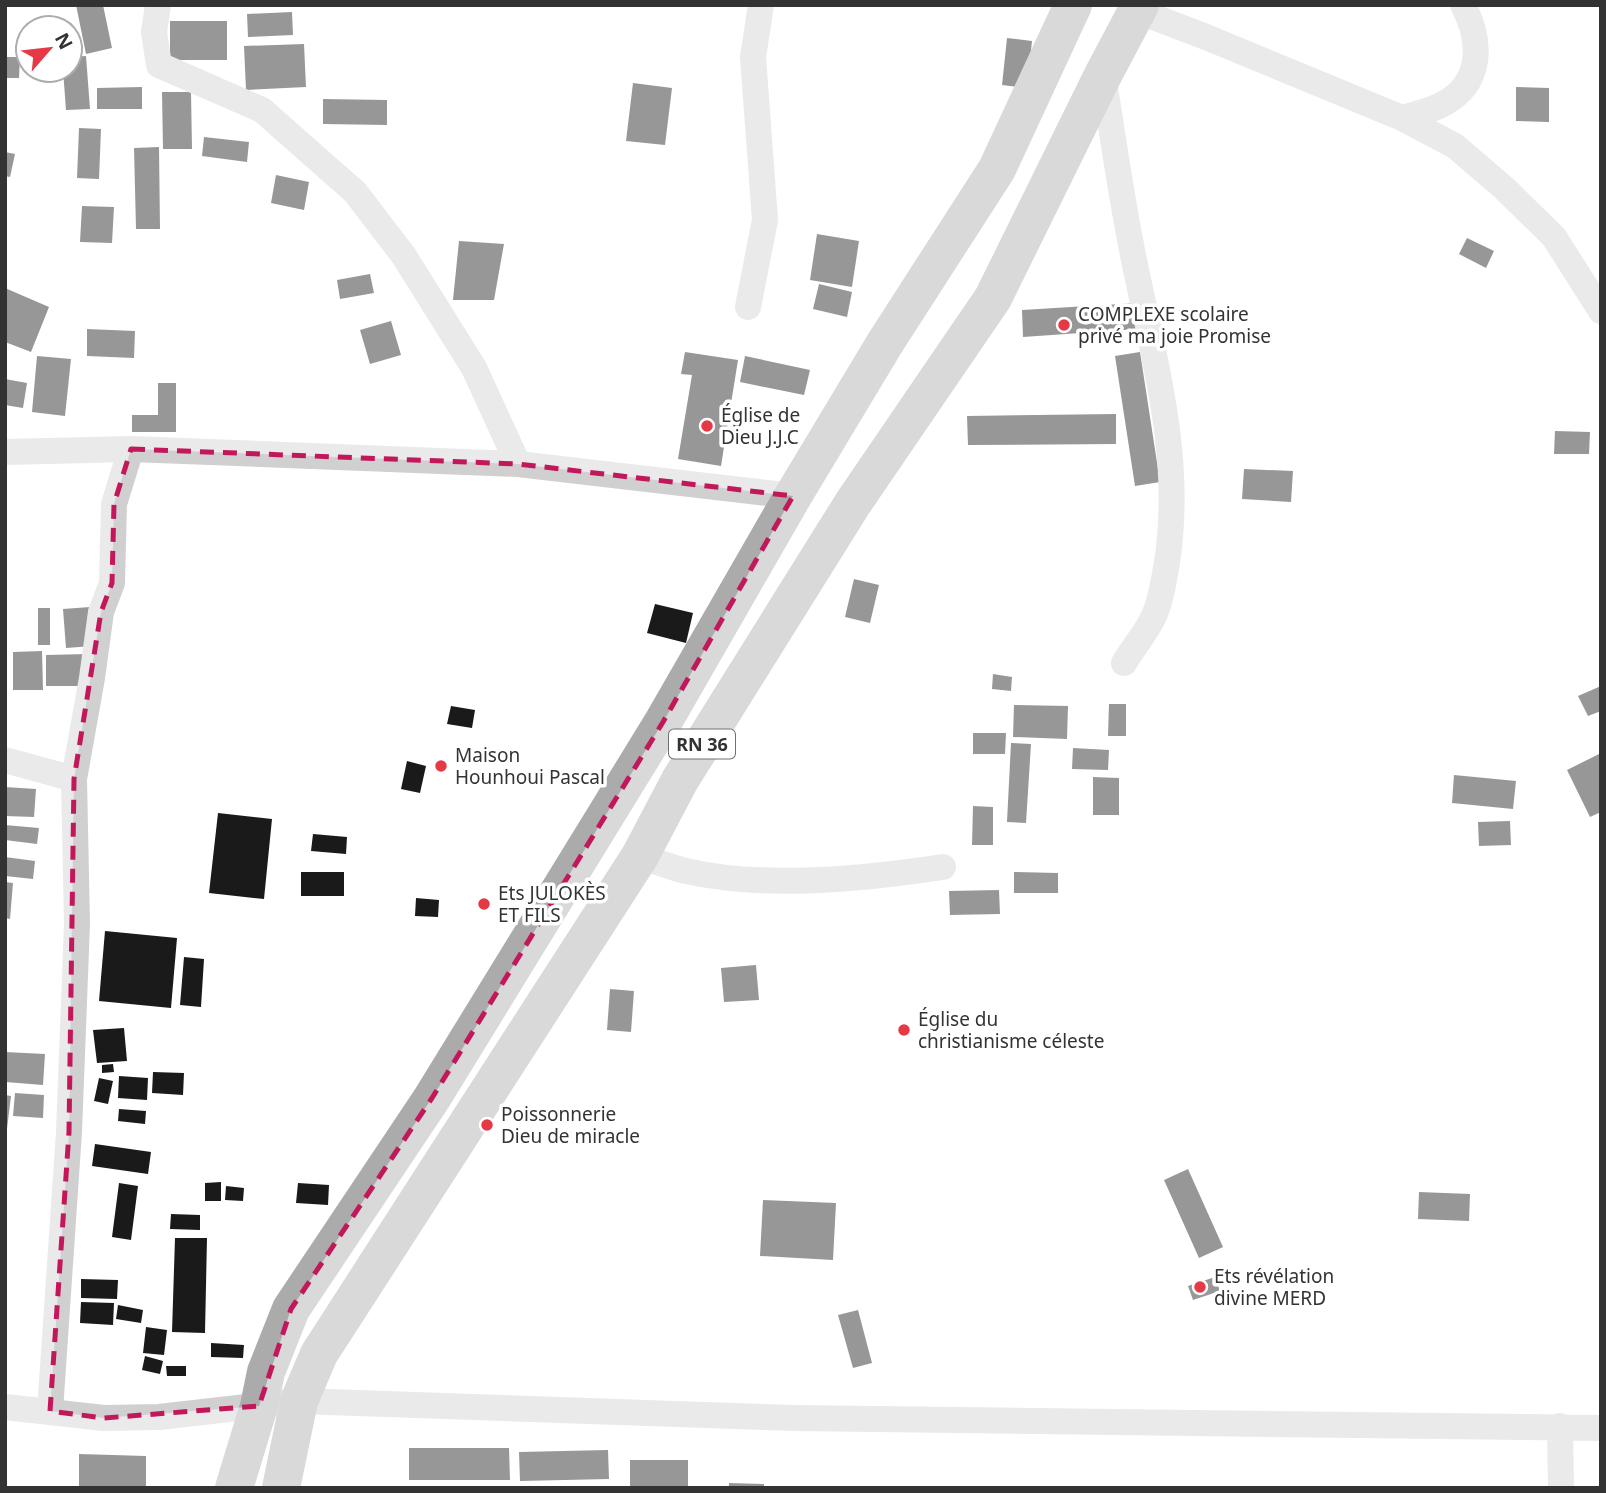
<svg xmlns="http://www.w3.org/2000/svg" width="1606" height="1493" viewBox="0 0 1606 1493" font-family="'Noto Sans',sans-serif">
  <style>
    .building { fill: #1a1a1a }
    .lines { fill: none; stroke-linecap: round; stroke-linejoin: round }
    .street { stroke: #d0d0d0; stroke-width: 26 }
    .primary { stroke: #ababab; stroke-width: 38 }
    .marked { fill: none; stroke: #c2185b; stroke-width: 5; stroke-dasharray: 14 9; stroke-linejoin: round }
    .poi-dot { fill: #e63946; stroke: #fff; stroke-width: 2.5 }
    .labels { text-anchor: middle; dominant-baseline: central; stroke-width: 7; stroke-linejoin: round; paint-order: stroke }
    .shield { fill: #fff; stroke: #707070; stroke-width: 2 }
    .shield-label { font-size: 18px; font-weight: bold; fill: #333 }
    .poi-label { font-size: 19px; fill: #333; stroke: #fff; text-anchor: start }
  </style>
  <rect width="100%" height="100%" fill="#fff"/>
  <path class="building" d="M 76,5 L 103,5 L 112,48 L 86,54 Z
    M 292,12 L 293,35 L 248,37 L 247,14 Z
    M 170,21 L 227,21 L 227,60 L 170,60 Z
    M 1007,38 L 1032,41 L 1027,88 L 1002,85 Z
    M 304,44 L 306,87 L 246,90 L 244,46 Z
    M 86,56 L 90,109 L 66,110 L 63,70 L 70,70 L 70,57 Z
    M 5,57 L 20,57 L 19,78 L 5,78 Z
    M 633,83 L 672,88 L 665,145 L 626,141 Z
    M 142,87 L 142,109 L 97,109 L 97,88 Z
    M 1516,87 L 1549,88 L 1549,122 L 1516,121 Z
    M 162,92 L 191,92 L 192,149 L 163,149 Z
    M 323,99 L 387,100 L 387,125 L 323,124 Z
    M 79,128 L 101,129 L 99,179 L 77,178 Z
    M 204,137 L 249,142 L 247,162 L 202,156 Z
    M 159,147 L 160,229 L 136,229 L 134,148 Z
    M 5,152 L 15,154 L 10,177 L 5,176 Z
    M 276,175 L 309,182 L 304,210 L 271,203 Z
    M 82,206 L 114,207 L 112,243 L 80,242 Z
    M 817,234 L 859,241 L 852,287 L 810,280 Z
    M 1467,238 L 1494,251 L 1486,268 L 1459,254 Z
    M 459,241 L 504,244 L 494,300 L 453,300 Z
    M 370,274 L 374,293 L 340,299 L 337,280 Z
    M 819,284 L 852,292 L 847,317 L 813,309 Z
    M 5,288 L 49,307 L 31,352 L 5,342 Z
    M 1137,303 L 1138,329 L 1023,337 L 1022,310 Z
    M 391,321 L 401,355 L 370,364 L 360,330 Z
    M 87,329 L 135,331 L 134,358 L 87,356 Z
    M 685,352 L 738,360 L 721,466 L 678,459 L 692,375 L 681,374 Z
    M 1140,352 L 1160,482 L 1135,486 L 1115,356 Z
    M 37,356 L 71,359 L 65,416 L 32,412 Z
    M 745,356 L 810,370 L 804,395 L 740,382 Z
    M 5,379 L 27,383 L 23,408 L 5,405 Z
    M 158,383 L 176,383 L 176,432 L 132,432 L 132,415 L 158,415 Z
    M 1116,414 L 1116,444 L 968,445 L 967,416 Z
    M 1555,431 L 1590,432 L 1589,454 L 1554,454 Z
    M 1244,469 L 1293,471 L 1291,502 L 1242,499 Z
    M 854,579 L 879,585 L 870,623 L 845,617 Z
    M 655,604 L 693,613 L 686,643 L 647,633 Z
    M 90,607 L 93,646 L 66,648 L 63,609 Z
    M 38,608 L 50,608 L 50,645 L 38,645 Z
    M 42,651 L 43,690 L 13,690 L 13,652 Z
    M 89,654 L 90,686 L 46,686 L 46,655 Z
    M 993,674 L 1012,677 L 1011,691 L 992,689 Z
    M 1601,686 L 1601,711 L 1588,716 L 1578,696 Z
    M 1109,704 L 1126,704 L 1126,736 L 1108,736 Z
    M 1014,705 L 1068,706 L 1067,739 L 1013,737 Z
    M 451,706 L 475,710 L 472,728 L 447,724 Z
    M 973,733 L 1006,733 L 1005,754 L 973,754 Z
    M 1011,743 L 1031,744 L 1026,823 L 1007,822 Z
    M 1073,748 L 1109,750 L 1108,770 L 1072,769 Z
    M 1601,753 L 1601,812 L 1590,817 L 1567,770 Z
    M 407,761 L 426,766 L 420,793 L 401,789 Z
    M 1454,775 L 1516,781 L 1513,809 L 1452,803 Z
    M 1093,777 L 1119,778 L 1119,815 L 1093,815 Z
    M 5,787 L 36,789 L 34,817 L 5,816 Z
    M 973,806 L 993,807 L 993,845 L 972,845 Z
    M 218,813 L 272,819 L 264,899 L 209,893 Z
    M 1510,821 L 1511,845 L 1479,846 L 1478,822 Z
    M 5,825 L 39,828 L 37,844 L 5,840 Z
    M 313,834 L 347,837 L 346,854 L 311,851 Z
    M 5,857 L 35,861 L 33,879 L 5,876 Z
    M 301,872 L 344,872 L 344,896 L 301,896 Z
    M 1014,872 L 1058,873 L 1058,893 L 1014,893 Z
    M 5,882 L 13,883 L 10,919 L 5,918 Z
    M 999,890 L 1000,914 L 950,915 L 949,891 Z
    M 416,898 L 439,900 L 438,917 L 415,916 Z
    M 105,931 L 177,938 L 171,1008 L 99,1001 Z
    M 184,957 L 204,959 L 201,1007 L 180,1005 Z
    M 756,965 L 759,1000 L 724,1002 L 721,968 Z
    M 610,989 L 634,991 L 631,1032 L 607,1030 Z
    M 124,1028 L 127,1061 L 97,1063 L 93,1030 Z
    M 5,1052 L 45,1054 L 43,1085 L 5,1082 Z
    M 113,1064 L 114,1072 L 102,1073 L 102,1065 Z
    M 153,1072 L 184,1073 L 183,1095 L 152,1093 Z
    M 119,1076 L 148,1078 L 147,1100 L 118,1098 Z
    M 99,1078 L 113,1081 L 108,1104 L 94,1101 Z
    M 15,1093 L 44,1095 L 43,1118 L 13,1116 Z
    M 5,1095 L 11,1096 L 7,1129 L 5,1129 Z
    M 119,1109 L 146,1111 L 145,1124 L 118,1121 Z
    M 95,1144 L 151,1152 L 148,1174 L 92,1166 Z
    M 1188,1169 L 1223,1247 L 1199,1258 L 1164,1180 Z
    M 221,1182 L 221,1201 L 205,1201 L 205,1183 Z
    M 119,1183 L 138,1186 L 131,1240 L 112,1237 Z
    M 298,1183 L 329,1185 L 328,1205 L 296,1203 Z
    M 226,1186 L 244,1188 L 243,1201 L 225,1200 Z
    M 1419,1192 L 1470,1194 L 1469,1221 L 1418,1219 Z
    M 763,1200 L 836,1203 L 833,1260 L 760,1256 Z
    M 171,1214 L 200,1215 L 200,1230 L 170,1229 Z
    M 175,1238 L 207,1238 L 205,1333 L 172,1332 Z
    M 1215,1277 L 1220,1291 L 1193,1300 L 1188,1286 Z
    M 81,1279 L 118,1280 L 117,1299 L 81,1298 Z
    M 81,1302 L 114,1303 L 113,1325 L 80,1323 Z
    M 118,1305 L 143,1310 L 141,1323 L 116,1319 Z
    M 858,1310 L 872,1363 L 853,1368 L 838,1315 Z
    M 146,1327 L 167,1330 L 164,1355 L 143,1353 Z
    M 211,1343 L 244,1345 L 243,1358 L 211,1357 Z
    M 145,1356 L 163,1361 L 160,1374 L 142,1370 Z
    M 166,1366 L 186,1366 L 186,1376 L 167,1376 Z
    M 409,1448 L 509,1448 L 510,1480 L 409,1480 Z
    M 608,1450 L 609,1479 L 520,1481 L 519,1452 Z
    M 79,1454 L 146,1456 L 146,1488 L 79,1488 Z
    M 630,1460 L 688,1460 L 688,1488 L 630,1488 Z
    M 729,1483 L 764,1484 L 764,1488 L 729,1488 Z"/>
  <g class="lines">
    <path class="street" d="M 158,5 L 154,32 L 159,65 L 262,110 L 355,192 L 404,256 L 474,368 L 518,464
      M 1138,11 L 1206,37 L 1402,118 L 1455,146 L 1504,188 L 1554,237 L 1601,311
      M 1103,75 C 1114,143 1123,212 1138,279 C 1158,374 1182,464 1167,562 C 1164,580 1161,601 1153,618 C 1145,634 1133,648 1124,663
      M 1402,118 C 1415,114 1431,111 1443,104 C 1483,83 1482,41 1463,5
      M 748,307 L 765,220 L 753,57 L 761,5
      M 5,452 L 131,449 L 518,464 L 793,496
      M 5,760 L 74,779
      M 640,856 C 655,861 670,867 686,871 C 765,889 863,879 943,867
      M 5,1407 L 104,1418 L 159,1417 L 299,1401 L 794,1418 L 1601,1428
      M 50,1411 L 69,1132 L 77,924 L 74,779 L 92,678 L 101,612 L 112,583 L 114,504 L 131,449
      M 1560,1426 L 1561,1488"/>
    <path class="primary" d="M 234,1488 L 259,1406 L 266,1372 L 291,1309 L 432,1098 L 663,722 L 793,496 L 885,343 L 997,169 L 1073,5
      M 281,1488 L 299,1401 L 319,1354 L 640,856 L 680,780 L 853,503 L 993,298 L 1103,75 L 1140,5"/>
  </g>
  <path d="M0 0H1606V1493H0ZM 131,449 L 518,464 L 793,496 L 663,722 L 432,1098 L 291,1309 L 259,1406 L 104,1418 L 50,1411 L 69,1132 L 74,779 L 101,612 L 112,583 L 114,504 Z" fill="#fff" fill-opacity=".55" fill-rule="evenodd"/>
  <path class="marked" d="M 131,449 L 518,464 L 793,496 L 663,722 L 432,1098 L 291,1309 L 259,1406 L 104,1418 L 50,1411 L 69,1132 L 74,779 L 101,612 L 112,583 L 114,504 Z"/>
  <g class="poi-dot">
    <circle cx="1064" cy="325" r="7"/>
    <circle cx="707" cy="426" r="7"/>
    <circle cx="441" cy="766" r="7"/>
    <circle cx="484" cy="904" r="7"/>
    <circle cx="904" cy="1030" r="7"/>
    <circle cx="487" cy="1125" r="7"/>
    <circle cx="1200" cy="1287" r="7"/>
  </g>
  <g class="labels">
    <rect class="shield" x="669" y="729.5" width="66" height="29" rx="5"/>
    <g class="shield-label">
      <text x="702" y="744">RN 36</text>
    </g>
    <g class="poi-label">
      <text x="1078" y="314">COMPLEXE scolaire<tspan x="1078" dy="22">privé ma joie Promise</tspan></text>
      <text x="721" y="415">Église de<tspan x="721" dy="22">Dieu J.J.C</tspan></text>
      <text x="455" y="755">Maison<tspan x="455" dy="22">Hounhoui Pascal</tspan></text>
      <text x="498" y="893">Ets JULOKÈS<tspan x="498" dy="22">ET FILS</tspan></text>
      <text x="918" y="1019">Église du<tspan x="918" dy="22">christianisme céleste</tspan></text>
      <text x="501" y="1114">Poissonnerie<tspan x="501" dy="22">Dieu de miracle</tspan></text>
      <text x="1214" y="1276">Ets révélation<tspan x="1214" dy="22">divine MERD</tspan></text>
    </g>
  </g>
  <rect width="1606" height="1493" fill="none" stroke="#333333" stroke-width="14"/>
  <g transform="translate(49 49) rotate(62)"><circle r="33" fill="#ffffff" stroke="#adadad" stroke-width="2"/>
  <path d="M0-5L12 26L0 18L-12 26Z" fill="#e63946"/>
  <text y="-10" font-size="19" font-weight="bold" text-anchor="middle" fill="#333333">N</text>
  </g>
</svg>
